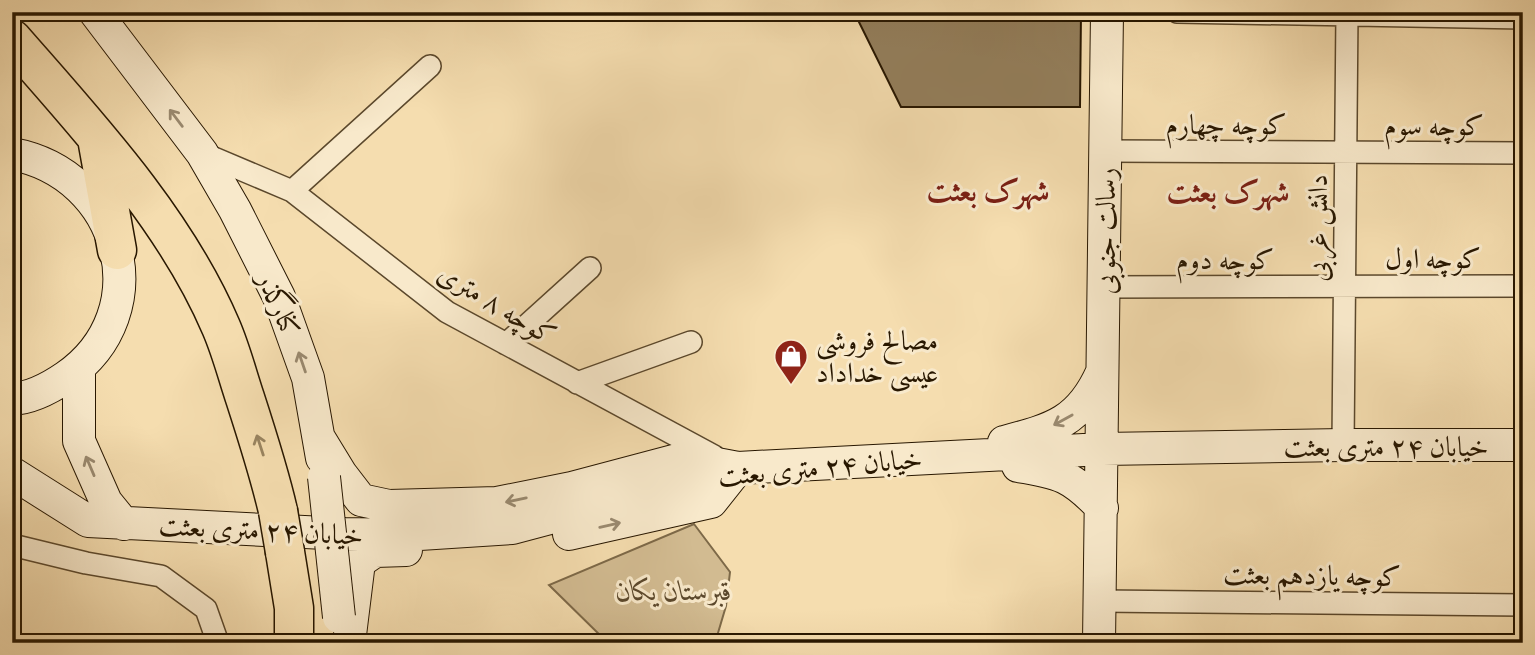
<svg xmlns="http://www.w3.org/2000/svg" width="1535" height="655" viewBox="0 0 1535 655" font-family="'IM FELL Great Primer',Amiri,serif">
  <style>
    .green { fill: #d2bb91; stroke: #7d6948; stroke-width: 2 }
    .building { fill: #937e5b; stroke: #281700; stroke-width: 2 }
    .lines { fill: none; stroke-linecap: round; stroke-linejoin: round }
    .street-casing { stroke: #5b482c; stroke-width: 24 }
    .secondary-casing { stroke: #281700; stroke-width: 34 }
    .highway-casing { stroke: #281700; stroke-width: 41 }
    .street { stroke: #f8e9cb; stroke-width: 21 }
    .secondary { stroke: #f8e9cb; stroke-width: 32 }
    .highway { stroke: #f5ddaf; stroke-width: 38 }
    .secondary-bridge-casing { stroke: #281700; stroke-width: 34; stroke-linecap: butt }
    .highway-bridge-casing { stroke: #281700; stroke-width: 41; stroke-linecap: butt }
    .secondary-bridge { stroke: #f8e9cb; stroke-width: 32 }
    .highway-bridge { stroke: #f5ddaf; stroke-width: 38 }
    .oneway { stroke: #9a8a70 }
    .oneway2 { stroke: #998460 }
    .labels { text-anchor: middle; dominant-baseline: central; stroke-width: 6; stroke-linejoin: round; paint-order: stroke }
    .street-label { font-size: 28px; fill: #281700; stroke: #f8e9cb }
    .poi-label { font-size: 28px; fill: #281700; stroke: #f8e9cb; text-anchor: start }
    .park-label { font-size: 28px; font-style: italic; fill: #5b482c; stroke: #f8e9cb }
    .neighbourhood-label { font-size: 30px; font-weight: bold; fill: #7a1f14; stroke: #f8e9cb }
  </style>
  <rect width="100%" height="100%" fill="#f5ddaf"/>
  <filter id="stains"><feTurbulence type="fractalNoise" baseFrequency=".00286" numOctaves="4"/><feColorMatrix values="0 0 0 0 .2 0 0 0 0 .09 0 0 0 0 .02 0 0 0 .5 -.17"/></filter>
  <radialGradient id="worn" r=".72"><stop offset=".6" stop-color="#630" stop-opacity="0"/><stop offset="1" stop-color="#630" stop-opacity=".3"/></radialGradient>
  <path class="green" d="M 694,524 L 730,572 L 726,606 L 715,643 L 608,643 L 549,585 Z"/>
  <path class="building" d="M 854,12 L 1081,12 L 1080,107 L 901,107 Z"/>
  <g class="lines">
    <defs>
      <path id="street" d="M 1177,12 L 1523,18
        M 1106,151 L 1523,153
        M 202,153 L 292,191 L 447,312 L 714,456
        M 292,191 L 430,66
        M 1105,287 L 1523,286
        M 506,344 L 590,268
        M 577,383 L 691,342
        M 1343,445 L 1347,12
        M 12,545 L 86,563 L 161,576 L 206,609 L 218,643
        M 1100,601 L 1523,605"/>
      <path id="secondary" d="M 95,12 L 202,153 L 235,210 L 279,297 L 308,378 L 322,458
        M 12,154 C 122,174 160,312 66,377 C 50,388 32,398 12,399
        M 79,369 L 79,441 L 106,502 L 124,524
        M 319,438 L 341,474 L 361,500 L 389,506 L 497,503 L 572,488 L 685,458 L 738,468 L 711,502 L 569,534
        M 1004,442 C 1053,429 1080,422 1102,372
        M 1018,466 C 1060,472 1073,477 1102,508
        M 12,473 L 88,521 L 345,534 L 404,535 L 512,528 L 738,468 L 1103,449 L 1343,445 L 1523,445
        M 349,643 L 359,562 L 375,551 L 406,550
        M 1099,643 L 1107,12"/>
      <path id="highway" d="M 12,39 C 88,126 175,219 221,327 C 231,350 237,374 245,398 C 257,435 269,472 278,511
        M 98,144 L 117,250
        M 285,552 L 294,608 L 294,643"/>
    </defs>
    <use href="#street" class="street-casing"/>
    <use href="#secondary" class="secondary-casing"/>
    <use href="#highway" class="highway-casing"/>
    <use href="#street" class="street"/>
    <use href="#secondary" class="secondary"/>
    <use href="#highway" class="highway"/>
    <defs>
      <path id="secondary-bridge" d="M 324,477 L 339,617"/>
      <path id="highway-bridge" d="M 278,511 L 285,552"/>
    </defs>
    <use href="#secondary-bridge" class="secondary-bridge-casing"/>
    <use href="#highway-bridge" class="highway-bridge-casing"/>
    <use href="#secondary-bridge" class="secondary-bridge"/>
    <use href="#highway-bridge" class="highway-bridge"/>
  </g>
  <defs><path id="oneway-shaft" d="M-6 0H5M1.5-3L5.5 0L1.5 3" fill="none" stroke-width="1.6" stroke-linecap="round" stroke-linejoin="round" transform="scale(1.75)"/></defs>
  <g class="oneway">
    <use href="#oneway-shaft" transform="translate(176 118) rotate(-127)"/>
    <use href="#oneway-shaft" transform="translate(302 362) rotate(-109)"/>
    <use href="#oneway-shaft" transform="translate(1063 420) rotate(151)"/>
    <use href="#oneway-shaft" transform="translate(90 466) rotate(-113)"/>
    <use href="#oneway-shaft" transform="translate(516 500) rotate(168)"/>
    <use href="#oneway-shaft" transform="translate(610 525) rotate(-13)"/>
  </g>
  <use class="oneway2" href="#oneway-shaft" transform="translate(260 445) rotate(-108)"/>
  <defs>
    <symbol id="shop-pin" viewBox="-11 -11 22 30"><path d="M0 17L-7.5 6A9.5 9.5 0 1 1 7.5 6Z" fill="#8f2418" stroke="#f8e9cb"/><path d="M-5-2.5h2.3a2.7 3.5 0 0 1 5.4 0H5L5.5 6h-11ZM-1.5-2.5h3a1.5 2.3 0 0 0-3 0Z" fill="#fff"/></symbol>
  </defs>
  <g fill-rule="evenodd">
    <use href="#shop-pin" x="772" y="337" width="38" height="52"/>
  </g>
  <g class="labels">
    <g class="street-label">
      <text x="1226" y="124">کوچه چهارم</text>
      <text x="1434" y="125">کوچه سوم</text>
      <text transform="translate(1317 228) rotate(-90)">دانش غربی</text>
      <text transform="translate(1105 231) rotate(-90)">رسالت جنوبی</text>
      <text x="1433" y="258">کوچه اول</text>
      <text x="1225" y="259">کوچه دوم</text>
      <text transform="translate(279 304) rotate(67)">کنارگذر</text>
      <text transform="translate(497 304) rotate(31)">کوچه ۸ متری</text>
      <text x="1386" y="446">خیابان ۲۴ متری بعثت</text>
      <text transform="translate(820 467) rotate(-5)">خیابان ۲۴ متری بعثت</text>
      <text transform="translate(261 530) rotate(3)">خیابان ۲۴ متری بعثت</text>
      <text transform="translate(1312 575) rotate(1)">کوچه یازدهم بعثت</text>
    </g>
    <g class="poi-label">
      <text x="816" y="340">مصالح فروشی<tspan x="816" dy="32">عیسی خداداد</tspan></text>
    </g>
    <g class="park-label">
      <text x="674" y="590">قبرستان یکان</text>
    </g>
    <g class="neighbourhood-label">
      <text x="988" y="191">شهرک بعثت</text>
      <text x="1228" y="192">شهرک بعثت</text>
    </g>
  </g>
  <rect width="1535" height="655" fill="none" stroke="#f5ddaf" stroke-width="42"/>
  <rect x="14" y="14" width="1507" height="627" fill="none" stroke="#281700" stroke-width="3.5"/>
  <rect x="21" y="21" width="1493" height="613" fill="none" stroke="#281700" stroke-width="2"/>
  <rect width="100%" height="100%" filter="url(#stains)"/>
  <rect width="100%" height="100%" fill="url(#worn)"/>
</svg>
